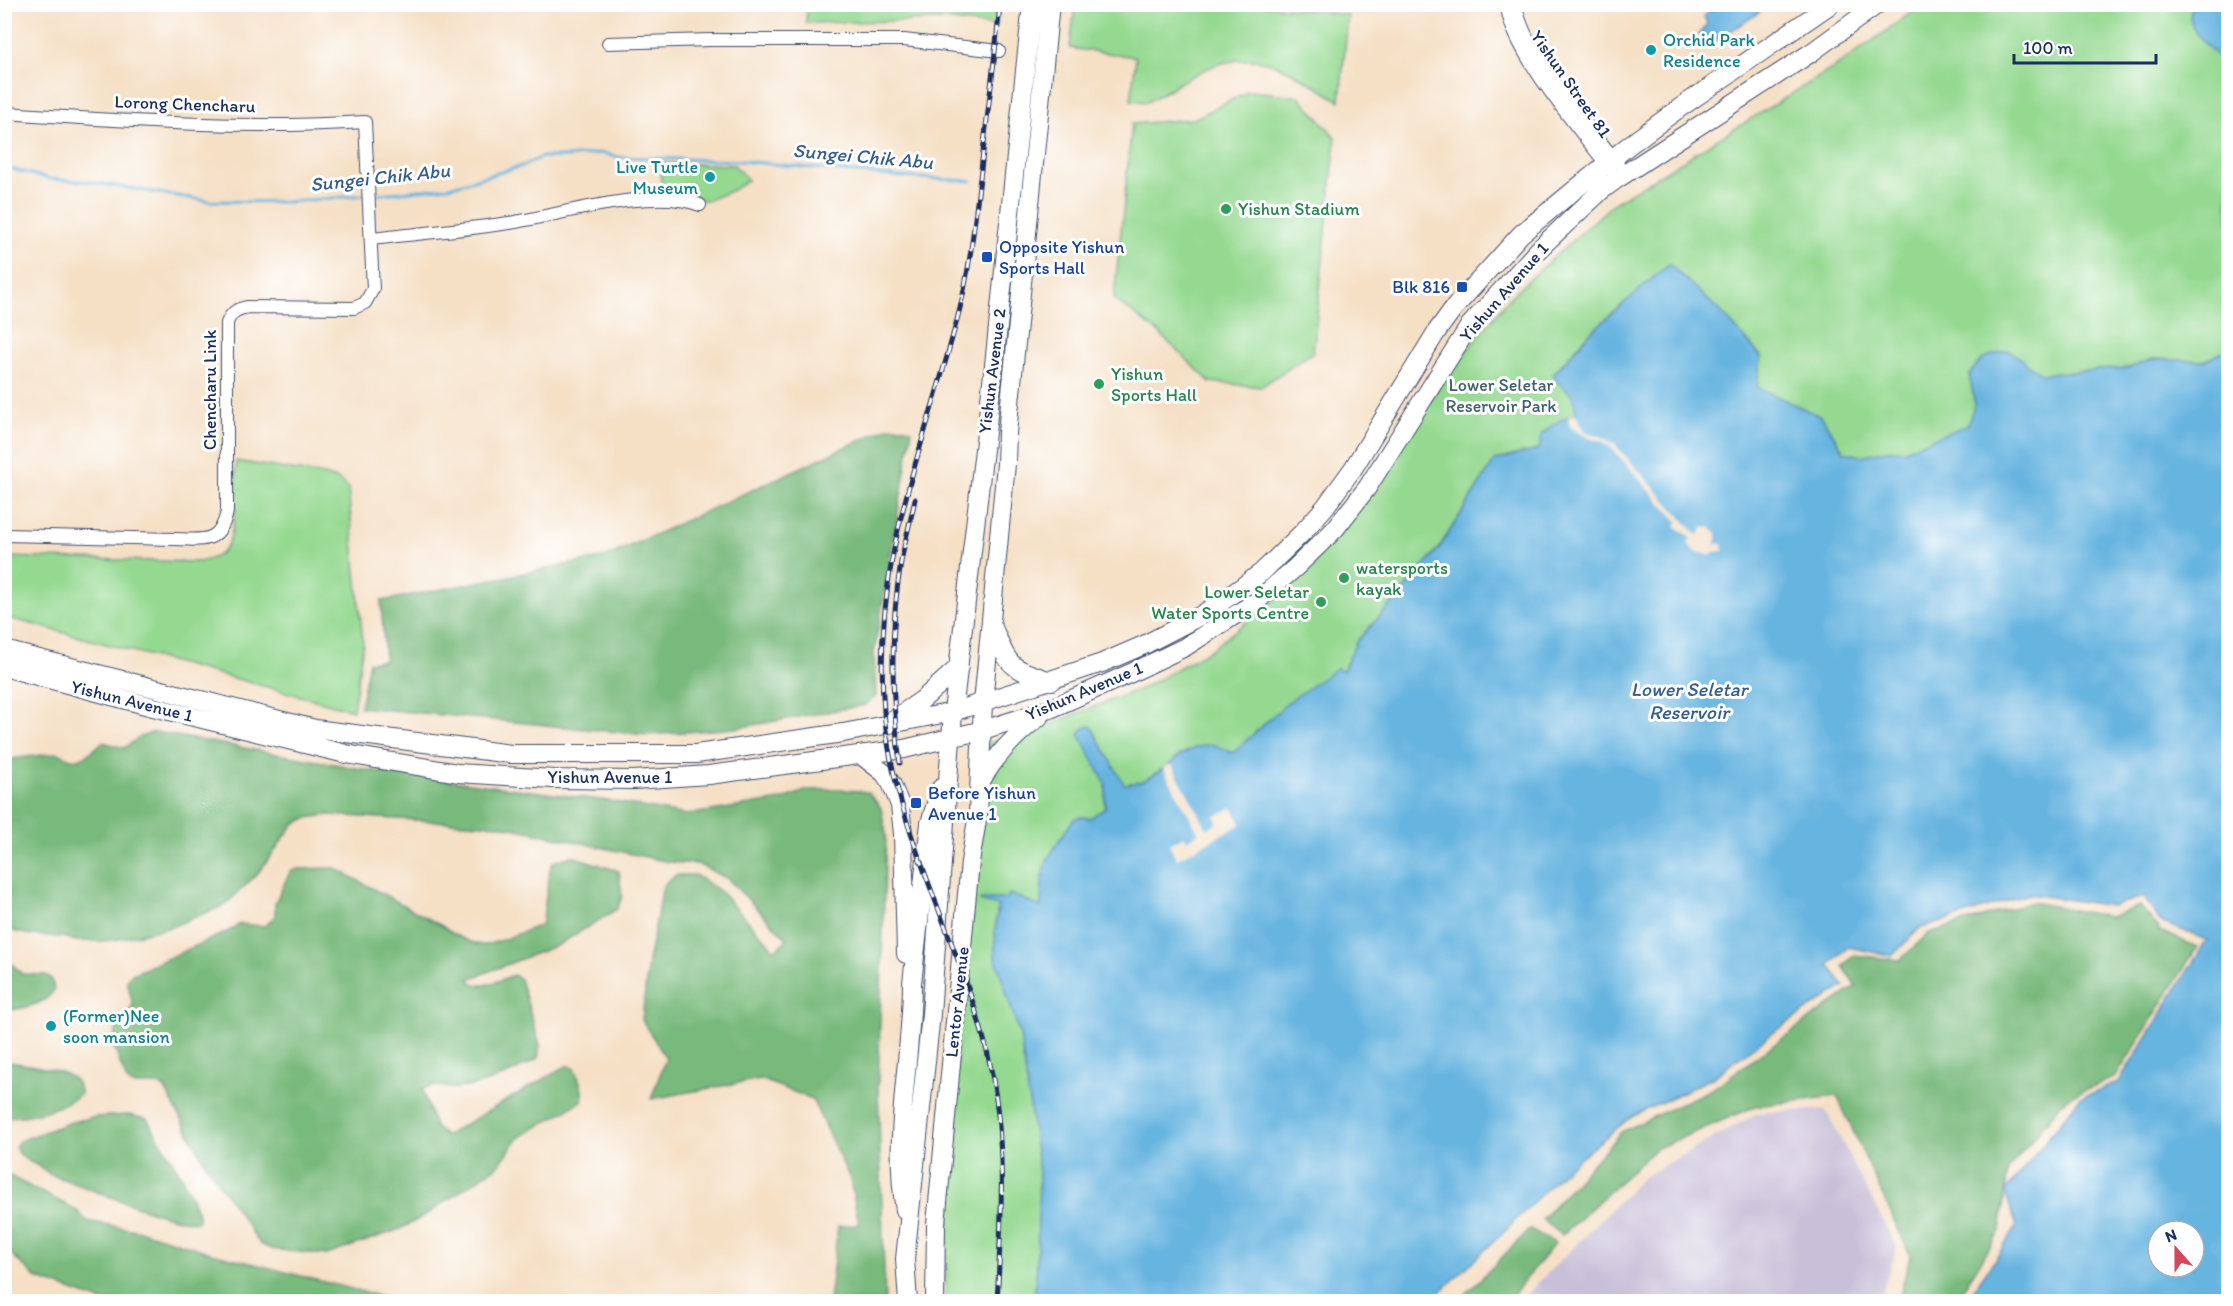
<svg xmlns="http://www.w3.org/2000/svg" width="2233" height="1306" viewBox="0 0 2233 1306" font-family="Itim,sans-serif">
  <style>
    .industrial { fill: #c8bfd8 }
    .green { fill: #95d991; stroke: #588478; stroke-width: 1.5 }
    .forest { fill: #78b97b; stroke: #4a746c; stroke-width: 1.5 }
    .water { fill: #66b4e0; stroke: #40729f; stroke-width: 1.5; fill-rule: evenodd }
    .pier { fill: #f5e0c6 }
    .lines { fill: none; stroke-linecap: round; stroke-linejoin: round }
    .stream { stroke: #66b4e0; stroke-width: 3 }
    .street-casing { stroke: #3c4a6e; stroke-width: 14 }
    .primary-casing { stroke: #3c4a6e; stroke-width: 20 }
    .street { stroke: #fff; stroke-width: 12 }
    .primary { stroke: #fff; stroke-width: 18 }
    .rail-casing { stroke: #1b2f5e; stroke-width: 5 }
    .rail { stroke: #fff; stroke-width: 3; stroke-dasharray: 9; stroke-linecap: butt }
    .culture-dot { fill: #0f9aa8; stroke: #fff; stroke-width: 2 }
    .leisure-dot { fill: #2e9e5b; stroke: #fff; stroke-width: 2 }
    .transit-dot { fill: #1a4fb4; stroke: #fff; stroke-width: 2 }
    .labels { text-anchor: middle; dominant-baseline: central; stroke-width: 6; stroke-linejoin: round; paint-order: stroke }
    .culture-label { font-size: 18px; fill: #0d838f; stroke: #fff; text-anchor: start }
    .street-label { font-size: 18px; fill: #1b2f5e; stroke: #fff }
    .leisure-label { font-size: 18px; fill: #27864d; stroke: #fff; text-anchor: start }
    .transit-label { font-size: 18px; fill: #164399; stroke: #fff; text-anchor: start }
    .park-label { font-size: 18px; fill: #40626d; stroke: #fff }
    .water-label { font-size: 20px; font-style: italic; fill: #355e8c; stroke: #fff }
  </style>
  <rect width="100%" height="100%" fill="#fff"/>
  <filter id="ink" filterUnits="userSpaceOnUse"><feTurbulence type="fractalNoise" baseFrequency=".0167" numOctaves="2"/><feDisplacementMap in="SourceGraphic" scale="12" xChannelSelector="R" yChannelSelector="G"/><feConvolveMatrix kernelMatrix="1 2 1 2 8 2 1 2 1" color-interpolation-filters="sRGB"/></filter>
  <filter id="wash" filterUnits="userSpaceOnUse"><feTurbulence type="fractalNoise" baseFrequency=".008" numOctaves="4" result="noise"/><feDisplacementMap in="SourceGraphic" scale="24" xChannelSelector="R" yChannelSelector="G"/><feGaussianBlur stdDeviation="1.35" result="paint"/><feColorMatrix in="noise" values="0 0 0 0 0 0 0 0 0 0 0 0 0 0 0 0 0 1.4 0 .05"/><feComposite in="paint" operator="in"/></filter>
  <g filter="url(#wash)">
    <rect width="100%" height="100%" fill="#f5e0c6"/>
    <path class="industrial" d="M 1825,1109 L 1897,1248 L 1879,1301 L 1520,1301 L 1643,1177 L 1758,1113 Z"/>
    <path class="green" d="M 1255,4 L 1348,15 L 1340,101 C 1318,89 1290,67 1266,62 C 1220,51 1185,81 1147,102 L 1131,100 L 1136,57 L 1070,48 L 1075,5 Z
      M 807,5 L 807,4 L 999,5 L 997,26 L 942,20 L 806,23 Z
      M 1922,5 L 2228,5 L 2228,350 L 2204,361 L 2153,359 L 2129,368 L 2041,374 L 1969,374 L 1975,404 L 1968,425 L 1905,450 L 1887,450 L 1861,456 L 1844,452 L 1822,417 L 1756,387 L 1761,356 L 1723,314 L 1669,264 L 1590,333 L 1553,374 C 1561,393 1575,383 1576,414 C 1559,418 1558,423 1544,432 L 1540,448 C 1527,456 1526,451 1516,455 C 1508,458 1504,459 1495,460 L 1440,546 L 1398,597 L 1357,641 L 1342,672 L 1288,702 L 1233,753 L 1212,744 L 1191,750 L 1177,756 L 1171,764 L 1143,781 L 1124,785 L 1105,797 L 1105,808 L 1090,818 L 1081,817 L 1074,819 C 1050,852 1042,867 1041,907 L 1010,894 L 1005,899 L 982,899 L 981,901 L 998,905 L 995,931 L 995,957 L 1020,1035 L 1039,1172 L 1037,1266 L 1034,1301 L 945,1302 C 948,1115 966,929 986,744 L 1037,729 L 1145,687 L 1210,650 L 1292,587 L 1341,530 L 1454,366 L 1510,297 L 1614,203 L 1840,64 Z
      M 1249,91 L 1299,96 L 1336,138 L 1313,352 L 1261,387 L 1210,382 L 1159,333 L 1114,299 L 1132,124 L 1194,119 Z
      M 660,163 L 734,165 L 748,180 L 733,190 L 706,201 L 691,194 L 662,192 Z
      M 236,461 L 324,475 L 339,480 L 348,488 L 363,644 L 353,710 L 5,617 L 5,557 L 200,562 C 208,559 220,557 225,549 C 238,531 235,483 236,461 Z"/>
    <path class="forest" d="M 889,427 L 903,427 L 912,430 L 874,653 L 876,696 L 865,705 L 736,728 L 647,735 L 360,707 L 369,662 L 385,660 L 381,601 L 606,557 Z
      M 154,732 L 368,770 L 616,802 L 686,815 L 781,800 L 808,790 L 837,789 L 868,792 L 881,808 L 886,834 L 878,1086 L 885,1301 L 829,1301 L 838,1226 L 859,1225 L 850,1179 L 812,1099 L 760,1079 L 651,1099 L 666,1058 L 642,1020 L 648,962 L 663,886 L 676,875 L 695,875 L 720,891 L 775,950 L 787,939 L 728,879 L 698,864 L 669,862 L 499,825 L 329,815 L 307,818 L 294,824 L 258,873 L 225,905 L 171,927 L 115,940 L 101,941 L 76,941 L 63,937 L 30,935 L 5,929 L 4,760 L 57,753 C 63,754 66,757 71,759 C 83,762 95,748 103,742 L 124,748 L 140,737 Z
      M 572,856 L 619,871 L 622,897 L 617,909 L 558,945 L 469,979 C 478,993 501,979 514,975 L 520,979 L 540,1045 L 538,1058 C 513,1073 488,1085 458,1088 C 442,1090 441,1081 422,1089 L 435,1127 L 445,1136 L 568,1065 L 574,1068 C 579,1078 584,1090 582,1101 L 518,1138 L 499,1165 L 424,1216 L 400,1229 L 327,1255 L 271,1249 L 260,1244 L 207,1166 L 165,1089 L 159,1085 L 133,1085 L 127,1081 L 112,1042 L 117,1028 L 133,1005 L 127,981 L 130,975 L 227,932 L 239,924 L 265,926 L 275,916 L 275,903 L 290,872 L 297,869 L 335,868 L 442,926 C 451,933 470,944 482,945 C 493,945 530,929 542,924 L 550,869 L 553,862 Z
      M 2032,902 L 2110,917 L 2140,906 L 2160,931 L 2197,947 L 2116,1077 L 2066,1098 L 2008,1169 L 2000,1232 L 1955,1301 L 1899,1301 L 1910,1255 L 1837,1096 L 1756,1106 L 1655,1149 L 1562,1235 L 1542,1219 L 1621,1132 L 1712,1089 L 1856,986 L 1843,966 L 1854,955 L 1900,960 L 1929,933 Z
      M 4,956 L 22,974 L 46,975 L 52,980 L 54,990 C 44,1006 22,1008 5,1011 Z
      M 5,1061 C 21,1064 64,1068 75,1080 C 78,1084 79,1089 81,1094 C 58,1110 32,1117 5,1117 Z
      M 129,1115 L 147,1119 C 160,1140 198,1199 199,1221 C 182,1227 73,1182 49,1174 C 37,1161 23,1164 15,1147 L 19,1141 L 71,1122 L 95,1117 Z
      M 5,1171 L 15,1179 L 75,1209 L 87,1221 L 141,1231 L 212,1253 L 398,1301 L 101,1301 L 36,1278 L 9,1252 L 5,1244 Z
      M 1530,1229 L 1555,1243 L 1508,1301 L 1459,1301 Z"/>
    <path class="water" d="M 1729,5 L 1757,5 L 1760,12 L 1706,47 L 1699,35 L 1707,24 L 1704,16 L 1709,11 Z
      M 2193,5 L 2228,6 L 2228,68 C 2215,50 2180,31 2193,5 Z
      M 1669,264 L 1723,314 L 1761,357 L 1757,387 L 1822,417 L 1844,452 L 1861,456 L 1887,450 L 1905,450 L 1967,425 L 1975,404 L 1969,374 L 1983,358 L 2009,350 L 2041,374 L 2129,368 L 2153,359 L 2204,361 L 2228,350 L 2228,1301 L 1966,1301 L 2017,1227 L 2005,1192 L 2080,1098 L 2119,1082 L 2207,940 L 2160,922 L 2144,897 L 2112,906 L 2029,894 L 1919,929 L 1892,956 L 1848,947 L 1829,965 L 1844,986 L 1775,1031 L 1712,1078 L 1631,1117 L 1567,1168 L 1505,1231 L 1431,1301 L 1034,1301 L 1037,1266 L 1039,1172 L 1020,1035 L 995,957 L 995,931 L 998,906 L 980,901 L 982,899 L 1005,899 L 1010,894 L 1041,907 L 1042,881 L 1047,860 L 1060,839 L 1074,819 L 1081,817 L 1090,818 L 1105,808 L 1106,785 L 1079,734 L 1084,728 L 1091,726 L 1124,784 C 1130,783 1137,783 1142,781 C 1166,773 1184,744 1211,745 C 1218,745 1227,751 1233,753 L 1288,702 L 1337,668 L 1343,671 L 1357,641 L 1398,597 L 1440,547 L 1495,460 C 1504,459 1508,458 1516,455 C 1526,452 1528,455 1540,448 L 1541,435 C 1552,425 1562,417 1576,414 C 1575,385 1561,393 1553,375 L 1590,333 ZM 2158,1231 L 2194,1231 L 2194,1267 L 2158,1267 Z"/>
    <path class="pier" d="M 1576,414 L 1579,424 L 1586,432 L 1601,436 L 1614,444 L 1698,536 L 1703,528 L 1710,527 L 1717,533 L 1717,540 L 1714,545 L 1722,543 L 1723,551 L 1713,552 L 1711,555 L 1696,552 L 1689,545 L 1688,541 L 1691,540 L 1688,535 L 1675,527 L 1679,523 L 1611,447 L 1602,441 L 1587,437 L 1570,426 L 1568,416 Z
      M 1171,764 L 1207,829 L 1218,823 L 1215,817 L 1232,807 L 1241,824 L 1177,859 L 1169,844 L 1184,836 L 1187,840 L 1199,833 L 1163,768 Z"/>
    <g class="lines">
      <path class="stream" d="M 4,167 L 50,179 L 90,182 L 209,201 L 288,202 L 365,195
        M 371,195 L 449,187 L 522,166 L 542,157 L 568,157 L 600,153 L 620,157 L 742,161 L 901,177 L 972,181"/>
    </g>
  </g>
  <g filter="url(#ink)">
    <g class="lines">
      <defs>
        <path id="street" d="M 1507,4 C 1507,46 1583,134 1610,169
          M 1516,4 C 1521,49 1589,128 1618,163
          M 608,43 L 710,40 L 904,40 L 999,51
          M 4,113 C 124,121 245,130 365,122 L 373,289 L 365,303 L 354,308 L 248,307 C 237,309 231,312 227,323 L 227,512 C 220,544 202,540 175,539 L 4,535
          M 372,239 C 418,233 464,230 509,223 C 561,215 652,186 700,205"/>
        <path id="primary" d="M 991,623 C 1010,666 1005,667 1052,681
          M 4,650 L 315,729 L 511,754 L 696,754 L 843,733 L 953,712 L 1102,663 L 1144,645 L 1198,617 L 1227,598 L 1262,572 L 1303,532 L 1325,507 L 1354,467 L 1437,331 L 1453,309 L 1521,234 L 1628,146 L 1681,107 L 1831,4
          M 4,667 L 153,707 L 346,754 L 458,773 L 554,779 L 633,780 L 709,775 L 904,749 L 983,730 L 1050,709 L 1131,673 L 1185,647 L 1257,601 L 1296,567 L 1335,529 L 1367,488 L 1470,325 L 1539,249 L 1602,190 L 1617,179 L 1812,52 L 1878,4
          M 890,722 L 922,700 L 959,667
          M 861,755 L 884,773 L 891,783 L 900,805 L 903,834 L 906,954
          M 981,781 C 996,755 1015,735 1039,717
          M 905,1210 C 892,1135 912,1058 912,983 L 930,823 L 941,788
          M 908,1302 L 905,1259 L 931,1014 L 953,712 L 994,365 L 1032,4
          M 935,1302 L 936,1224 L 970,862 L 978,814 L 983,703 L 1006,464 L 1007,433 L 1050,4"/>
      </defs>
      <use href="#street" class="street-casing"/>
      <use href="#primary" class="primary-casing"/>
      <use href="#street" class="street"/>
      <use href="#primary" class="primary"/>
      <defs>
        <path id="rail" d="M 900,763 C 891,697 890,628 901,562 C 905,540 911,520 915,499
          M 997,1302 C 1002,1213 1008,1123 983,1036 C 953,927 894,827 884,712 C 880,662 883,609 892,559 C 908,474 939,393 960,308 C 971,263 975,216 981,170 C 987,115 995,60 1000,4"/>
      </defs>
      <use href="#rail" class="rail-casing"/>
      <use href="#rail" class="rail"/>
    </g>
  </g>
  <g class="culture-dot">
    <circle cx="1651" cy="50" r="6"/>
    <circle cx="710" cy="177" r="6"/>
    <circle cx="51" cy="1026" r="6"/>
  </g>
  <g class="leisure-dot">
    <circle cx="1226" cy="209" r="6"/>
    <circle cx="1099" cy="384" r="6"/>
    <circle cx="1344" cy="578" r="6"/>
    <circle cx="1321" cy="602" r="6"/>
  </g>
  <g class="transit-dot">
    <rect x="981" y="251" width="12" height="12" rx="3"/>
    <rect x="1456" y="281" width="12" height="12" rx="3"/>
    <rect x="910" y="797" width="12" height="12" rx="3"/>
  </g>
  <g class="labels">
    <g class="culture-label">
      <text x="1663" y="40">Orchid Park<tspan x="1663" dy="21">Residence</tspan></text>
      <text x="698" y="167" text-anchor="end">Live Turtle<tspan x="698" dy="21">Museum</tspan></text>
      <text x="63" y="1016">(Former)Nee<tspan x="63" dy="21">soon mansion</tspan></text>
    </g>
    <g class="street-label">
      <text transform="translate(1571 84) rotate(55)">Yishun Street 81</text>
      <text transform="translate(185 104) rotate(2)">Lorong Chencharu</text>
      <text transform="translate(1504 292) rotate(-49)">Yishun Avenue 1</text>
      <text transform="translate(992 371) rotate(-83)">Yishun Avenue 2</text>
      <text transform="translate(210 390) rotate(-90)">Chencharu Link</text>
      <text transform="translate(1084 691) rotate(-23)">Yishun Avenue 1</text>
      <text transform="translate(132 701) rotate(14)">Yishun Avenue 1</text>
      <text x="610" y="777">Yishun Avenue 1</text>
      <text transform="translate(957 1002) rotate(-84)">Lentor Avenue</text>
    </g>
    <g class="leisure-label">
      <text x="1238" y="209">Yishun Stadium</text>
      <text x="1111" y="374">Yishun<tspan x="1111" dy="21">Sports Hall</tspan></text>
      <text x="1356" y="568">watersports<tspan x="1356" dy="21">kayak</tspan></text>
      <text x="1309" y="592" text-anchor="end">Lower Seletar<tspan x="1309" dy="21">Water Sports Centre</tspan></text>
    </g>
    <g class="transit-label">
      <text x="999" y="247">Opposite Yishun<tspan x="999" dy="21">Sports Hall</tspan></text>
      <text x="1450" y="287" text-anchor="end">Blk 816</text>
      <text x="928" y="793">Before Yishun<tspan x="928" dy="21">Avenue 1</tspan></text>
    </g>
    <g class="park-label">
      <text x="1501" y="385">Lower Seletar<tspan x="1501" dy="21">Reservoir Park</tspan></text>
    </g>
    <g class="water-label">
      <text transform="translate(863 156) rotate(5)">Sungei Chik Abu</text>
      <text transform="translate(380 177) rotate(-6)">Sungei Chik Abu</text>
      <text x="1689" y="689">Lower Seletar<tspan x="1689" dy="23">Reservoir</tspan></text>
    </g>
  </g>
  <rect width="2233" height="1306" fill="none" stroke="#fff" stroke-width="24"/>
  <g transform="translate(2176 1249) rotate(339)"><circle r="28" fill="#ffffff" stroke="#a4acbf" stroke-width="1.5"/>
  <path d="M0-4.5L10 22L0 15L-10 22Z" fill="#d1495b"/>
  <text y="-9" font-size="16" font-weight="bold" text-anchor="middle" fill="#1b2f5e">N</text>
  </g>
  <path d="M2014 54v9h142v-9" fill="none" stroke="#1b2f5e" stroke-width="3"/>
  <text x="2023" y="54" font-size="18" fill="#1b2f5e" stroke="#ffffff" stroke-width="4.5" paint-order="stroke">100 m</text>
</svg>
